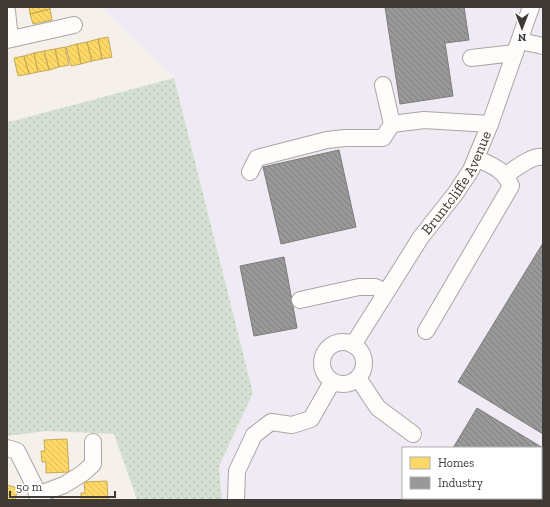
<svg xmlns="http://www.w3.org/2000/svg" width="550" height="507" viewBox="0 0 550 507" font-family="'Zilla Slab',serif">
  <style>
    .industrial { fill: #efeaf4; fill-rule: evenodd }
    .park { fill: url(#park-dots) }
    .homes { fill: url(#homes-back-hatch); stroke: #c5a958 }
    .industry { fill: url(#industry-back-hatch); stroke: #7e7c7b }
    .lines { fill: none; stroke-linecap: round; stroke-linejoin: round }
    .minor-casing { stroke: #aba6a2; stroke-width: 18 }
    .minor { stroke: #fefdfc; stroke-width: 16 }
    .labels { text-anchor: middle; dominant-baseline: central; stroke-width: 4; stroke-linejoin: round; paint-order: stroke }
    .street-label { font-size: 15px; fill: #3f3a36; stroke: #fff }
  </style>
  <defs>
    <pattern id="park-dots" width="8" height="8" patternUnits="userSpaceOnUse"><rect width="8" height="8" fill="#d4e0d2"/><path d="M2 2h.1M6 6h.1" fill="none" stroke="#b7c1b5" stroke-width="1.8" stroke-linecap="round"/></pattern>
    <pattern id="homes-back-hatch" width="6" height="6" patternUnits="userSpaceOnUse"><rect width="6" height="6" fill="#ffd966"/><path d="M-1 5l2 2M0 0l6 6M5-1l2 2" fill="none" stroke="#dcbb59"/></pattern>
    <pattern id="industry-back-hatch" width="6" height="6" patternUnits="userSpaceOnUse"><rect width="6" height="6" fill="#999"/><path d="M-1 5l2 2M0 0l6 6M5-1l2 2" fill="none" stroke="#7e7e7e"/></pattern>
  </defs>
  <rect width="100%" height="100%" fill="#f6f0eb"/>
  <path class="industrial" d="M 101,7 L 543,7 L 543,500 L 222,500 L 219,466 L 253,393 L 174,78 ZM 403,448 L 541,448 L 541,498 L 403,498 Z"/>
  <path class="park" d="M 174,78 L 253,393 L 219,466 L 222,500 L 137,500 L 114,434 L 46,431 L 7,436 L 7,122 L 17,120 Z"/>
  <path class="homes" d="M 29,7 L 50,7 L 50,9 L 30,14 Z
    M 50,9 L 52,20 L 33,24 L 30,14 Z
    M 108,37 L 112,57 L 102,59 L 98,39 Z
    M 98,39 L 102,59 L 92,61 L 87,42 Z
    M 87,42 L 92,61 L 81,64 L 77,44 Z
    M 77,44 L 81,64 L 71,66 L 66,47 Z
    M 65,47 L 69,65 L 59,67 L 55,49 Z
    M 55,49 L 59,67 L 49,70 L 44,51 Z
    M 44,51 L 49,70 L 38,72 L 34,53 Z
    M 34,53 L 38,72 L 29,74 L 24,56 Z
    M 24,56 L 29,74 L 18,76 L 14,58 Z
    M 67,439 L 69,472 L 46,473 L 46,462 L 42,462 L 41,451 L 45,451 L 44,440 Z
    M 107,481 L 108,500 L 81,500 L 81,493 L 85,493 L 84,482 Z
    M 7,485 L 18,488 L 15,500 L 7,500 Z"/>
  <path class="industry" d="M 385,7 L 464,7 L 469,40 L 445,43 L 453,96 L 400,104 Z
    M 339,150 L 356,227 L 281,244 L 263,167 Z
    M 543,243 L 543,434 L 458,382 Z
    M 284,257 L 297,328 L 254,336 L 240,266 Z
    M 477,408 L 543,448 L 543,500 L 421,500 L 423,498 L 541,498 L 541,448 L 453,448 Z"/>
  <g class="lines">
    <defs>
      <g id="minor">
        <path d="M 7,11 L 10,39"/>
        <path d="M 7,40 L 74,25"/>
        <path d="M 520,41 L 543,46"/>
        <path d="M 471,58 L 515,53"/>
        <path d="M 392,124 L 424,120 L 490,124"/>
        <path d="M 250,172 L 257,158 L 327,140 L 345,138 L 383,138 L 392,124 L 383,85"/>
        <path d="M 506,175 C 515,169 532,155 543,157"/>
        <path d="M 300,300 L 359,287 L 375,287 L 386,292"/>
        <path d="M 426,331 L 511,186 C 503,168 492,166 476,158"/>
        <circle cx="343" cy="363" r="21"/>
        <path id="s1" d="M 353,345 L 421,237 L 455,194 L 471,170 L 490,124 L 531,7"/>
        <path d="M 358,378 L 378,408 L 413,434"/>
        <path d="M 7,448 L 17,451 L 34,485 L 39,500"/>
        <path d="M 37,495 L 64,485 L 83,473 L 93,464 L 93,442"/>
        <path d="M 236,500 L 237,471 L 254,435 L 271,422 L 292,425 L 311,419 L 332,382"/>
      </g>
    </defs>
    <use href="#minor" class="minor-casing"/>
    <use href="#minor" class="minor"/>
  </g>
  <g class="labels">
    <g class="street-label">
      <text stroke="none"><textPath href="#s1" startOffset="193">Bruntcliffe Avenue</textPath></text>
    </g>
  </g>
  <rect width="550" height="507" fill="none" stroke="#3f3a36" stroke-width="16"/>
  <rect x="402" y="447" width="140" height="52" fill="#ffffff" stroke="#b2b0af"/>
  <rect x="410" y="457" width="20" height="12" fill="#ffd966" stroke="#b2b0af"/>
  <text x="438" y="467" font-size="12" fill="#3f3a36">Homes</text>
  <rect x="410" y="477" width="20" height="12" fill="#999999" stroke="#b2b0af"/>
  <text x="438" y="487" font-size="12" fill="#3f3a36">Industry</text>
  <g transform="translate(522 28) rotate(180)" stroke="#ffffff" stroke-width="3" paint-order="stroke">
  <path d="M0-3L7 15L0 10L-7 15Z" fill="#3f3a36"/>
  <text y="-6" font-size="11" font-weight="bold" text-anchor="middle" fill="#3f3a36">N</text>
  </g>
  <path d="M10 491v6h105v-6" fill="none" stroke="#3f3a36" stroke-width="2"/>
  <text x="16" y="491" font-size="12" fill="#3f3a36" stroke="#ffffff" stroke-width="3" paint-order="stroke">50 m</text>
</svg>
